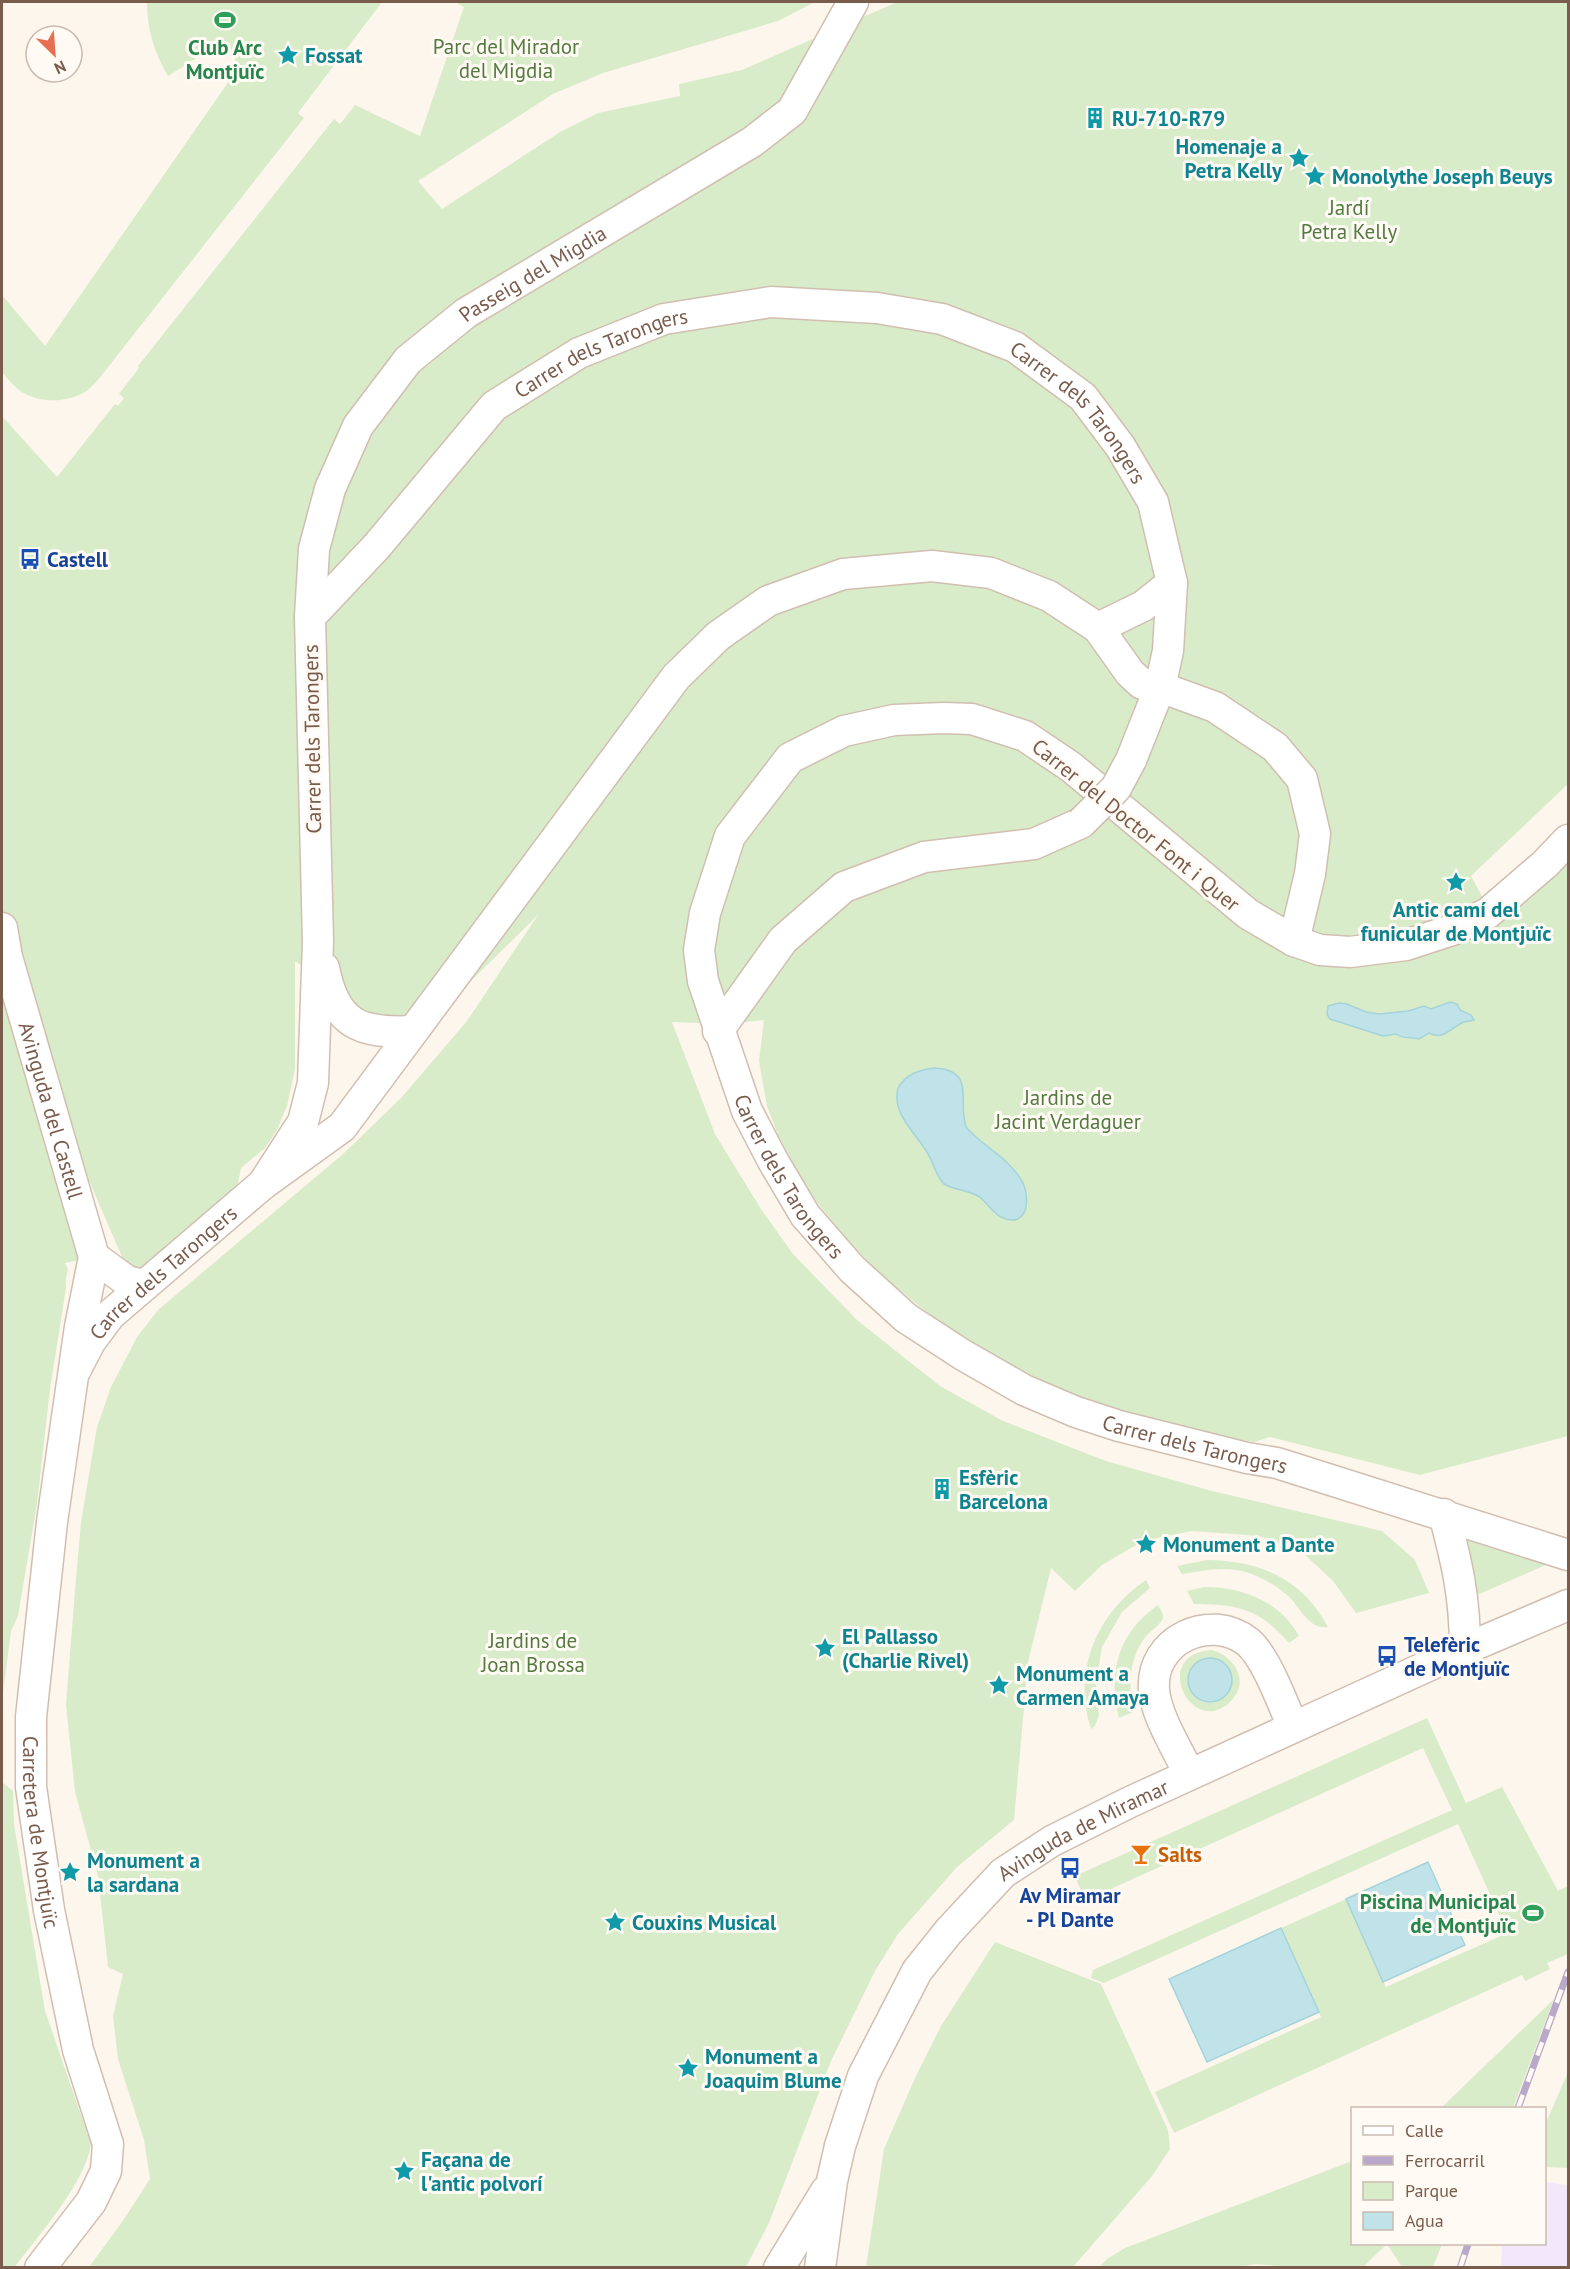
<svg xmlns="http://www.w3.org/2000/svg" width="1570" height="2269" viewBox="0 0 1570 2269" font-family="'PT Sans',sans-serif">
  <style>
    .education { fill: #f3e8fa }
    .green { fill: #d8ecc9; fill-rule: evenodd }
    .water { fill: #bfe3e8; stroke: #a5d3da; stroke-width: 1.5 }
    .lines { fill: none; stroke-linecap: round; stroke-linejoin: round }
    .minor-casing { stroke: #d1beb0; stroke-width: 33 }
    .minor { stroke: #fff; stroke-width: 30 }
    .rail-casing { stroke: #b9a8c9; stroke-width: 7 }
    .rail { stroke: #fffaf3; stroke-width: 4.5; stroke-dasharray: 14; stroke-linecap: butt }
    .minor-bridge-casing { stroke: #d1beb0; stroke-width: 33; stroke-linecap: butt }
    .minor-bridge { stroke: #fff; stroke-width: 30 }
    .labels { text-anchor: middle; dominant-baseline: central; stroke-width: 6; stroke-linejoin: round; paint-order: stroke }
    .park-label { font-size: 21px; fill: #537a41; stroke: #fffaf3 }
    .leisure-label { font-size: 21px; font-weight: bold; fill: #27864d; stroke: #fffaf3 }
    .culture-label { font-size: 21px; font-weight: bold; fill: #0d838f; stroke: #fffaf3; text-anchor: start }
    .street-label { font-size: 21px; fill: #7a5c4d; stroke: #fffaf3 }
    .transit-label { font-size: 21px; font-weight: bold; fill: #164399; stroke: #fffaf3; text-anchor: start }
    .food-label { font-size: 21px; font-weight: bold; fill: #c56008; stroke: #fffaf3; text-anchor: start }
  </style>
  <rect width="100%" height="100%" fill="#fdf6ec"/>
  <path class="education" d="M 1545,2182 L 1568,2185 L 1568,2267 L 1501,2267 L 1502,2244 L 1544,2244 Z"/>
  <path class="green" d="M 147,2 L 382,2 L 298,113 L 304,118 L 105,371 C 100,377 95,384 89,389 C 71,403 41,404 22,392 C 14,387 8,379 2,372 L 2,295 L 45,346 L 236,71 C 237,56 232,47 217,45 L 168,76 C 154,52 147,30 147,2 Z
    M 455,2 L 815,2 L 778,21 L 603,73 L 553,94 L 418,181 L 442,209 L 560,132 L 598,113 L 680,96 L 679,84 L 742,70 L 897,2 L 1568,2 L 1568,784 L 1471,876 L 1496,922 L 1520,906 L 1568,859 L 1568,1436 L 1420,1475 L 1270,1437 L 1254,1442 L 1210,1434 L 1100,1407 L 1029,1378 L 971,1345 L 919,1306 L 876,1270 L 848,1240 L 819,1205 L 788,1162 L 767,1106 L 759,1061 L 764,1020 L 727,1024 L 672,1022 L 715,1134 L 761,1209 L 793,1254 L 857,1320 L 940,1386 L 1003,1421 L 1106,1461 L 1212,1491 L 1382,1531 L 1415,1560 L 1429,1593 L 1356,1613 L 1333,1581 L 1303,1553 L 1259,1536 L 1192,1531 L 1143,1541 L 1102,1565 L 1075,1591 L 1051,1568 L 1028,1662 L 1014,1820 L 957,1867 L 898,1934 L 875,1971 L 831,2061 L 769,2223 L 746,2267 L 89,2267 L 122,2222 L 150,2179 L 144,2140 L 118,2059 L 113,2016 L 123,1974 L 108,1967 L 98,1876 L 75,1792 L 66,1705 L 75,1590 L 81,1522 L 97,1427 L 111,1387 L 137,1337 L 158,1310 L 343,1154 L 401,1098 L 467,1021 L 538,915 L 436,1015 L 375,1021 L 334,988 L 295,961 L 295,1069 L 287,1106 L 277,1130 L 265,1148 L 241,1168 L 236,1193 L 143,1271 L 126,1266 L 78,1155 L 94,1257 L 65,1263 L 68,1270 L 66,1278 L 66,1288 L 50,1389 L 37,1504 L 18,1616 L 11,1631 L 2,1701 L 2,416 L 57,477 L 115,404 L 118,406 L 124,398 L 119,394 L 139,368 L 138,366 L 334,119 L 340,124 L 355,105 L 420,136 L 464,7 Z
    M 1466,1534 L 1548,1555 L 1546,1565 L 1477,1595 L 1474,1574 L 1462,1539 Z
    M 1207,1560 C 1260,1561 1302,1578 1328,1627 C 1308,1630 1300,1606 1287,1595 C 1274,1584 1258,1575 1242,1571 C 1221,1566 1202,1571 1182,1574 L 1177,1566 Z
    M 1146,1580 L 1150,1588 L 1122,1612 L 1102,1647 L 1096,1683 L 1099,1715 L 1095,1726 L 1091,1729 C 1072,1671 1097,1613 1146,1580 Z
    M 1204,1587 C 1242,1587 1280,1601 1299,1636 L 1289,1643 C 1260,1609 1237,1604 1194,1604 L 1187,1591 Z
    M 1158,1605 C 1160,1609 1164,1614 1163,1618 C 1162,1623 1151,1631 1147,1635 C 1129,1656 1128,1686 1133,1712 L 1119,1718 C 1107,1672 1119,1632 1158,1605 Z
    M 1212,1650 C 1234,1656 1250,1680 1232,1700 C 1193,1742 1148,1654 1212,1650 ZM 1208,1658 L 1222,1662 L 1228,1667 L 1212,1703 C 1183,1702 1178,1665 1208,1658 Z
    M 1427,1718 L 1466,1803 L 1502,1787 L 1558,1891 L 1568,1886 L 1568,1954 L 1547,1963 L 1550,1969 L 1525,1981 L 1522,1975 L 1174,2133 L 1155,2092 L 1321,2017 L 1281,1928 L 1346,1899 L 1386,1987 L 1503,1935 L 1500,1928 L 1504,1925 L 1458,1824 L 1104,1983 L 1091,1978 L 1093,1970 L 1452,1810 L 1423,1748 L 1093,1897 L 1083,1896 L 1075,1876 Z
    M 2,1782 L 13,1791 L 14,1824 L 45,2011 L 91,2144 C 86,2182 38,2236 14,2268 L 2,2267 Z
    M 995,1942 L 1101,1984 L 1168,2130 L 1170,2149 L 1152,2176 L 1073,2267 L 866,2267 L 884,2149 L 915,2078 L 941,2026 Z
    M 1554,1999 L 1513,2108 L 1441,2108 Z
    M 1568,2072 L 1568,2168 L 1545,2167 L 1545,2125 Z
    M 1352,2161 L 1352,2244 L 1442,2244 L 1433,2267 L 1402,2267 L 1387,2244 L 1363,2267 L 1297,2268 L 1256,2264 L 1232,2268 L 1099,2267 L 1107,2259 L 1125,2248 Z"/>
  <path class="water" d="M 1450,1002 L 1457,1004 L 1460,1010 L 1471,1015 L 1474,1020 C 1470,1021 1467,1021 1464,1022 C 1451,1027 1444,1041 1429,1033 L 1419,1039 C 1410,1036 1404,1040 1396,1034 L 1383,1036 L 1330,1019 L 1327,1014 L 1328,1006 L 1339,1003 L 1347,1004 L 1366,1012 L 1379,1014 L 1408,1011 L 1424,1006 L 1431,1009 Z
    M 934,1068 C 977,1070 957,1101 966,1127 C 982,1146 1006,1156 1020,1178 C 1031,1193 1030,1229 1003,1218 C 993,1214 987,1202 978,1196 C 968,1190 954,1190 944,1184 C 936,1176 934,1164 928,1154 C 917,1134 891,1114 898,1088 C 906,1074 919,1070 934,1068 Z
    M1188 1680a22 22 0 1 1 44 0a22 22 0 1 1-44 0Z
    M 1428,1862 L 1465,1945 L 1383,1982 L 1346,1899 Z
    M 1281,1928 L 1319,2012 L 1207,2062 L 1169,1979 Z"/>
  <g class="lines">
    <defs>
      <g id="minor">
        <path id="s1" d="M 310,617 L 314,549 L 330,489 L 358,426 L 408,360 L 466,313 L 752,142 L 792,111 L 853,2"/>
        <path d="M 1098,628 L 1130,673 L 1142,684 L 1160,687 L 1215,707 L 1275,747 L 1302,779 L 1315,834 L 1310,874 L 1294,941"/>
        <path id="s2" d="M 1568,840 L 1545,864 L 1488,913 L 1455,929 L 1406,945 L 1350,952 L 1320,950 L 1294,941 L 1248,914 L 1071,767 L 1025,736 L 972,719 L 944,718 L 894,720 L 844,731 L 790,758 L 730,836 L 705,913 L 699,950 L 703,981 L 747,1111 L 773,1161 L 805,1215 L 852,1269 L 906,1318 L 963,1355 L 1024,1390 L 1076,1412 L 1119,1426 L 1247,1458 L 1277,1463 L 1568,1555"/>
        <path id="s3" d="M 2,928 L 7,957 L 94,1257 L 80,1327 L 52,1522 L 31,1717 L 31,1787 L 49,1910 L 78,2050 L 108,2144 L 106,2171 L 91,2202 L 40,2268"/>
        <path d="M 324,968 C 335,1024 359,1034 413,1031"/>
        <path d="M 718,1031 L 783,940 L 844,887 L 924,857 L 1034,844 L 1081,823"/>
        <path id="s4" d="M 263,1184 L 303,1122 L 313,1083 L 318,942 L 310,617 L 377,546 L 494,406 L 579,353 L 664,319 L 771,302 L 877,308 L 942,319 L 1015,347 L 1083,397 L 1120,446 L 1153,502 L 1172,583 L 1168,651 L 1160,687 L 1131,760"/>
        <path d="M 94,1257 L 127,1281 L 144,1285"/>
        <path id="s5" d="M 75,1371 L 90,1342 L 110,1315 L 263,1184 L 342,1127 L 676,677 L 718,636 L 768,601 L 843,574 L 932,566 L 991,573 L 1049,596 L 1098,628 L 1143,606 L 1172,583"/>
        <path d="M 1444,1514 C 1457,1563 1465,1597 1465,1649"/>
        <path d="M 1189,1774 C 1178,1750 1156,1716 1154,1690 C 1150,1640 1210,1612 1248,1642 C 1266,1657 1283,1704 1293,1727"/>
        <path d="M 779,2268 L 826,2191"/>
        <path id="s6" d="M 820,2268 L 832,2181 L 840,2146 L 863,2076 L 917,1971 L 949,1931 L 1003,1873 L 1052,1841 L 1130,1802 L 1465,1649 L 1568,1605"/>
      </g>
    </defs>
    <use href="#minor" class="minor-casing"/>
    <use href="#minor" class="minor"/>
    <defs>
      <path id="rail" d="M 1518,2108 L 1568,1972
        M 1460,2268 L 1468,2244"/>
    </defs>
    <use href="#rail" class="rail-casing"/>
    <use href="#rail" class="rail"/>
    <defs>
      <path id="minor-bridge" d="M 1081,823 L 1116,788 L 1131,760"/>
    </defs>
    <use href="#minor-bridge" class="minor-bridge-casing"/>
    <use href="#minor-bridge" class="minor-bridge"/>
  </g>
  <defs>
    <symbol id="stadium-bare" viewBox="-9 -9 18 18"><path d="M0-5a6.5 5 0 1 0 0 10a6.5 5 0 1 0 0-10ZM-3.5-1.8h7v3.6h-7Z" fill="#2e9e5b" stroke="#fffaf3" stroke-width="2.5" paint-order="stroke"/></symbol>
    <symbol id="sight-bare" viewBox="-9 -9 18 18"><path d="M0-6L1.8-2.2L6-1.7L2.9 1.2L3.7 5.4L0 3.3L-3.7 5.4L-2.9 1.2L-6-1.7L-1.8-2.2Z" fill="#0f9aa8" stroke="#fffaf3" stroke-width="2.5" paint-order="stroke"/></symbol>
    <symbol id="building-bare" viewBox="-9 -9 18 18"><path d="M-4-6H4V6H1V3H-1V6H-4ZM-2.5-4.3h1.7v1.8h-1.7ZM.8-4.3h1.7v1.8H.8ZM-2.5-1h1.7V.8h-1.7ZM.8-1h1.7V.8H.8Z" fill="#0f9aa8" stroke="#fffaf3" stroke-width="2.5" paint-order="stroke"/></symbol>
    <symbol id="bus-bare" viewBox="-9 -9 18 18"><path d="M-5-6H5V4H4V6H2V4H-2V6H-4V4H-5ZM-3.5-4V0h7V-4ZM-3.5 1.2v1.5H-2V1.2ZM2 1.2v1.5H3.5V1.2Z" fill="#1a4fb4" stroke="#fffaf3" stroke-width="2.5" paint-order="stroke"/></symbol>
    <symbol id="bar-bare" viewBox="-9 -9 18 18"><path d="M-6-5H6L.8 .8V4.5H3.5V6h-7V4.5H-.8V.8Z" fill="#e8710a" stroke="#fffaf3" stroke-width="2.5" paint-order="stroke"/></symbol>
  </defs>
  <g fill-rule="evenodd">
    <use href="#stadium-bare" x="210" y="5" width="30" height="30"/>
    <use href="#sight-bare" x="273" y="40" width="30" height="30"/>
    <use href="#building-bare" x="1080" y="103" width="30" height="30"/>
    <use href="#sight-bare" x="1284" y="143" width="30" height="30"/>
    <use href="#sight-bare" x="1300" y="161" width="30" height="30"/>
    <use href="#bus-bare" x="15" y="544" width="30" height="30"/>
    <use href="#sight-bare" x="1441" y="867" width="30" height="30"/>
    <use href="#building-bare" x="927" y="1474" width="30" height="30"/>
    <use href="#sight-bare" x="1131" y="1529" width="30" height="30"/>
    <use href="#sight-bare" x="810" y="1633" width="30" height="30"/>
    <use href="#bus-bare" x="1372" y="1641" width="30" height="30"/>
    <use href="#sight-bare" x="984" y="1670" width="30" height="30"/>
    <use href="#bar-bare" x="1126" y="1839" width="30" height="30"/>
    <use href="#bus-bare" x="1055" y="1853" width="30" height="30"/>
    <use href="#sight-bare" x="55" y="1857" width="30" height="30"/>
    <use href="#stadium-bare" x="1518" y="1898" width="30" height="30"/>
    <use href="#sight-bare" x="600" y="1907" width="30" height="30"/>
    <use href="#sight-bare" x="673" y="2053" width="30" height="30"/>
    <use href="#sight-bare" x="389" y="2156" width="30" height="30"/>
  </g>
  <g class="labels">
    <g class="park-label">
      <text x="506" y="46">Parc del Mirador<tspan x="506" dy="24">del Migdia</tspan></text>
      <text x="1349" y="207">Jardí<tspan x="1349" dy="24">Petra Kelly</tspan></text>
      <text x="1068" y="1097">Jardins de<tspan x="1068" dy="24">Jacint Verdaguer</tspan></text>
      <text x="533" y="1640">Jardins de<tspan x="533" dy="24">Joan Brossa</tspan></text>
    </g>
    <g class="leisure-label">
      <text x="225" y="47">Club Arc<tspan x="225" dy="24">Montjuïc</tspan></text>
      <text x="1516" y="1901" text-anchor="end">Piscina Municipal<tspan x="1516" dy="24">de Montjuïc</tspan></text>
    </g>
    <g class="culture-label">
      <text x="305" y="55">Fossat</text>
      <text x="1112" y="118">RU-710-R79</text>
      <text x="1282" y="146" text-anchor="end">Homenaje a<tspan x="1282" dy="24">Petra Kelly</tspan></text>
      <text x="1332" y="176">Monolythe Joseph Beuys</text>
      <text x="1456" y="909" text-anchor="middle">Antic camí del<tspan x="1456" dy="24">funicular de Montjuïc</tspan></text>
      <text x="959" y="1477">Esfèric<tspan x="959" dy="24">Barcelona</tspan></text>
      <text x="1163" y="1544">Monument a Dante</text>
      <text x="842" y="1636">El Pallasso<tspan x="842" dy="24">(Charlie Rivel)</tspan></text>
      <text x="1016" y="1673">Monument a<tspan x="1016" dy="24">Carmen Amaya</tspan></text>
      <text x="87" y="1860">Monument a<tspan x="87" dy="24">la sardana</tspan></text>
      <text x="632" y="1922">Couxins Musical</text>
      <text x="705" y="2056">Monument a<tspan x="705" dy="24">Joaquim Blume</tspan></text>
      <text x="421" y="2159">Façana de<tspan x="421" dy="24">l'antic polvorí</tspan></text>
    </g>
    <g class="street-label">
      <text stroke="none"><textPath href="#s1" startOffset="434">Passeig del Migdia</textPath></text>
      <text stroke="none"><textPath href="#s4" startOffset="981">Carrer dels Tarongers</textPath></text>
      <text stroke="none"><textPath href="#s4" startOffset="1503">Carrer dels Tarongers</textPath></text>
      <text transform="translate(312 739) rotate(-91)">Carrer dels Tarongers</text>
      <text transform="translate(1136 825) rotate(39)">Carrer del Doctor Font i Quer</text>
      <text stroke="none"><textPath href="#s3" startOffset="189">Avinguda del Castell</textPath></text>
      <text stroke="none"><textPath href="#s2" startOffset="1358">Carrer dels Tarongers</textPath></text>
      <text stroke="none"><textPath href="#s5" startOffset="134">Carrer dels Tarongers</textPath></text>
      <text stroke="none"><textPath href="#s2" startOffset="1862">Carrer dels Tarongers</textPath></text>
      <text stroke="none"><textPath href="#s3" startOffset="922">Carretera de Montjuïc</textPath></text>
      <text stroke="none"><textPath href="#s6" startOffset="537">Avinguda de Miramar</textPath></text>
    </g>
    <g class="transit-label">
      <text x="47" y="559">Castell</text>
      <text x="1404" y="1644">Telefèric<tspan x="1404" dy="24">de Montjuïc</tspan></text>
      <text x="1070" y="1895" text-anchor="middle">Av Miramar<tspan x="1070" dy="24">- Pl Dante</tspan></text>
    </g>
    <g class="food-label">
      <text x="1158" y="1854">Salts</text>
    </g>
  </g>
  <rect width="1570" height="2269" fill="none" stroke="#7a5c4d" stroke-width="6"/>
  <rect x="1351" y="2107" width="195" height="138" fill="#fffaf3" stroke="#cabbb1" stroke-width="1.5"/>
  <rect x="1363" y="2126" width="30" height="9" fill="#ffffff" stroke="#cabbb1" stroke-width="1.5"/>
  <text x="1405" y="2137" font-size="18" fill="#7a5c4d">Calle</text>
  <rect x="1363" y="2156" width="30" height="9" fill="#b9a8c9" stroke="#cabbb1" stroke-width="1.5"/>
  <text x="1405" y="2167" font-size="18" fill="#7a5c4d">Ferrocarril</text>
  <rect x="1363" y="2182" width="30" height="18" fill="#d8ecc9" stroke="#cabbb1" stroke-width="1.5"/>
  <text x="1405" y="2197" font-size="18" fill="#7a5c4d">Parque</text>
  <rect x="1363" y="2212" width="30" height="18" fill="#bfe3e8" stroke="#cabbb1" stroke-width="1.5"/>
  <text x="1405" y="2227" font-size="18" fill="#7a5c4d">Agua</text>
  <g transform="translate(54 54) rotate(155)"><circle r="28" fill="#fffaf3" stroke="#cabbb1" stroke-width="1.5"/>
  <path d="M0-4.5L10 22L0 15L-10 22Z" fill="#e76f51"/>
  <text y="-9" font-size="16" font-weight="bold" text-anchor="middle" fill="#7a5c4d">N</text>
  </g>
</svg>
